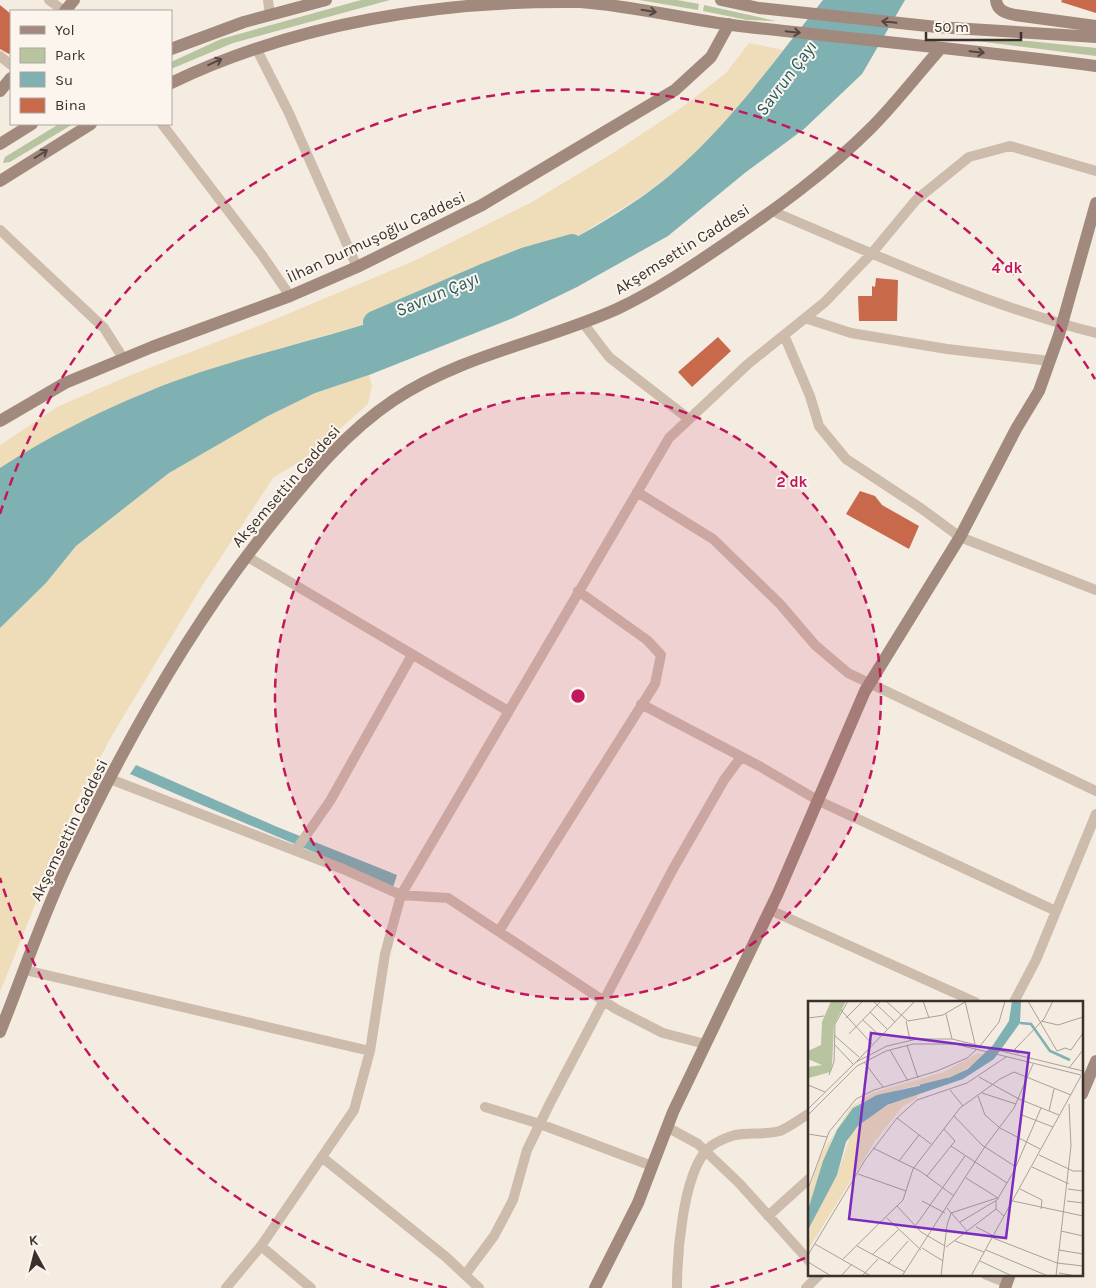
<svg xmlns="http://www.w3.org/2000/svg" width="1096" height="1288" viewBox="0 0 1096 1288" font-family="Karla,sans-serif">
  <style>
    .green { fill: #b8c4a0 }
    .sand { fill: #efdcb8 }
    .water { fill: #7fb0b2 }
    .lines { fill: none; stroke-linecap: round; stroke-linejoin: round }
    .river { stroke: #7fb0b2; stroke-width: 22 }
    .building { fill: #c8694b }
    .street { stroke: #cdbbac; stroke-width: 10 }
    .secondary { stroke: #a18a7d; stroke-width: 12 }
    .oneway { stroke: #544640 }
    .ring { fill: none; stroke: #c2185b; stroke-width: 2.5; stroke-dasharray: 9 6 }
    .labels { text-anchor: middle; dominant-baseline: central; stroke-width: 4; stroke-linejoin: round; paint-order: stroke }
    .street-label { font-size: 16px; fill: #3b302b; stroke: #fbf5ee }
    .water-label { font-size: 18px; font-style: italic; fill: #1f5a5e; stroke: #fbf5ee }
    .inset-river { fill: none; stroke: #7fb0b2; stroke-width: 2.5 }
    .inset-road { fill: none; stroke: #aaa098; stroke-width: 1 }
    .view { fill: #7b2cbf; fill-opacity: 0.15; stroke: #7b2cbf; stroke-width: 2.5 }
    .inset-edge { fill: none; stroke: #3b302b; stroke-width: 2.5 }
    .centre { fill: #c2185b; stroke: #fbf5ee; stroke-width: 2.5 }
    .ring-label { font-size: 15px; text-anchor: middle; font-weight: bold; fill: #c2185b; stroke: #fbf5ee; stroke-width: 4; stroke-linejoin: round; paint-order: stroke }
  </style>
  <rect width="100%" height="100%" fill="#f4ebe1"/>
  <path class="green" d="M 361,0 L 390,0 L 233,43 L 171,69 L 171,62 L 221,39 Z
    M 639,0 L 677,0 L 699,4 L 698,10 Z
    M 704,5 L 776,21 L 747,20 L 703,11 Z
    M 969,40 L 1029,41 L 1096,48 L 1096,56 Z
    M 59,124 L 73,124 L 10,162 L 3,163 L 5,157 Z"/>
  <path class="sand" d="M 749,43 L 783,50 L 720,130 L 688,161 L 642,196 L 578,236 L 522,264 L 463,289 L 356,327 L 259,354 L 148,391 L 93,416 L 0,468 L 0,445 L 57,407 L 126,377 L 271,321 L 416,260 L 532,202 L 613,153 L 684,106 L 726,73 Z
    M 369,375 L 372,386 L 368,404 L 313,453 L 273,478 L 202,586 L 114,732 L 77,800 L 0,992 L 0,628 L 46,583 L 76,546 L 169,473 L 266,417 L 315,393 Z"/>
  <path class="water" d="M 823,0 L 905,0 L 862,74 L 804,129 L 746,172 L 668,236 L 577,287 L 513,318 L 369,375 L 315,393 L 266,417 L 169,473 L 76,546 L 46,583 L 0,628 L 0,468 C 46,438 96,413 147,392 C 214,364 286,348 356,327 C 455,296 557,256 643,196 C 717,144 767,69 823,0 Z
    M 136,765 L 275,826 L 397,875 L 393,887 C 306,847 218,813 130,774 Z"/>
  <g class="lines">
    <path class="river" d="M 374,322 L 483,275 L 526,258 L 572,245"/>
  </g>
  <path class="building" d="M 1062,0 L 1096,0 L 1096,13 L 1061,2 Z
    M 0,5 L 11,14 L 11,51 L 9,54 L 0,49 Z
    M 876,278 L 898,280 L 897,321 L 859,321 L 858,296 L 872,296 L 872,286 L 875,287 Z
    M 718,337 L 731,351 L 692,387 L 678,372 Z
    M 860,491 L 875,496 L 882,505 L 919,526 L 909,549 L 846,514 Z"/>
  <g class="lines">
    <path class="street" d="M 49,0 L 64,11
      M 268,0 L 270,15
      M 256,48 L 288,111 L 357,267
      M 0,56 L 11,65
      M 162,124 L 262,255 L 290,296
      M 772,211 C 878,256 985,305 1096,333
      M 0,230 L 104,328 L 123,358
      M 805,318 L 851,333 L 947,349 L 1050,361
      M 583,323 L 609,357 L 689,419
      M 784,335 L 810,396 L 819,426 L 846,459 L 922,509 L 960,537 L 1096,590
      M 637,492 L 713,539 L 780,604 L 815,645 L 848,673 L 1096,791
      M 246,556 L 508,711
      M 641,704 L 761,767 L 819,801 L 1056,911
      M 110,779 L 343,869 L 401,895 L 448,898 L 616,1009 L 663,1033 L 705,1044
      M 296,850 L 330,801 L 412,655
      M 770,910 L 975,1002
      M 499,931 L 655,684 L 661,655 L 647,640 L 578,591
      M 25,970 L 370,1051
      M 1014,1002 L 1036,960 L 1096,814
      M 485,1107 L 540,1124 L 652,1166
      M 667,1127 L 698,1144 L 739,1183 L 810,1262
      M 323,1158 L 446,1257 L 479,1288
      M 768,1216 L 810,1178
      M 261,1246 L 311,1288
      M 985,1274 L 1007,1283
      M 465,1275 L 494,1236 L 513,1200 L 527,1150 L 550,1103 L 673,869 L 724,780 L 741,757
      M 226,1288 L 261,1246 L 354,1110 L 370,1051 L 385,954 L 401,895 L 669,438 L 748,364 L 825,302 L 872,253 L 916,200 L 969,157 L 1010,146 L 1096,171
      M 677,1288 C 677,1253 683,1179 705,1152 C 712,1143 725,1138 735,1135 C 749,1132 766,1135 780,1131 C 790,1127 801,1118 810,1113
      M 806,1288 L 820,1274"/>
    <path class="secondary" d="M 721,0 L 759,8 L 937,27 L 1096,37
      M 996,0 C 997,11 1006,13 1015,15 L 1096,26
      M 65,11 L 74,0
      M 171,49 L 244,22 L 326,0
      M 171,83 C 296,23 441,0 580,2 C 636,6 692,21 748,27 C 864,40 980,51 1096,66
      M 0,91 L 11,78
      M 0,144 L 32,124
      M 0,181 L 91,124
      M 0,421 L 65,383 L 152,347 L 290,296 L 357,267 L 482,205 L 675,90 L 711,57 L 729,24
      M 0,1032 C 22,977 41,920 66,867 C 123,745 190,625 274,521 C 310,476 346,432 394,400 C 462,355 543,342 617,309 C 655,291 691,267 726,243 C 777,208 827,172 871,128 C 896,103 917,75 941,48
      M 1082,1094 L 1096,1061
      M 595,1288 L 638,1203 L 673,1112 L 778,893 L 865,691 L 960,537 L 1016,429 L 1039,391 L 1059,335 L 1096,203
      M 1005,1288 L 1010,1274"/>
  </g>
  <defs><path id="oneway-shaft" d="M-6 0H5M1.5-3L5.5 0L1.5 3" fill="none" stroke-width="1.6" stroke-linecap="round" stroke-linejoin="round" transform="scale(1.25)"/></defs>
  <g class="oneway">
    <use href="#oneway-shaft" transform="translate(649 11) rotate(9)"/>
    <use href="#oneway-shaft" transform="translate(889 22) rotate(-174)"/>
    <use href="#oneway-shaft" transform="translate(793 32) rotate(6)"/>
    <use href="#oneway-shaft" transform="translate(977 52) rotate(6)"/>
    <use href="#oneway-shaft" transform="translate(215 62) rotate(-24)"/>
    <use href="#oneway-shaft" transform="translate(41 154) rotate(-32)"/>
  </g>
  <circle cx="578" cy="696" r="303" fill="#c2185b" fill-opacity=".12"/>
  <g class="ring">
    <circle cx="578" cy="696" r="303"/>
    <path d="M805 1258A606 606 0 0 1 709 1288M447 1288A606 606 0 0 1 0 878M0 514A606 606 0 0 1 1095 379"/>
  </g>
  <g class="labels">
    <g class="street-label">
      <text transform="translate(376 237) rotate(-25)">İlhan Durmuşoğlu Caddesi</text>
      <text transform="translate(682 249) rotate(-32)">Akşemsettin Caddesi</text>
      <text transform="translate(286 486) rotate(-49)">Akşemsettin Caddesi</text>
      <text transform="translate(69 830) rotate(-64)">Akşemsettin Caddesi</text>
    </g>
    <g class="water-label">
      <text transform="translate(786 78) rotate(-53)">Savrun Çayı</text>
      <text transform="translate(437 294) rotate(-23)">Savrun Çayı</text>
    </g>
  </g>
  <g transform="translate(808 1001)">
    <rect width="275" height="275" fill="#f4ebe1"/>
    <path d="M 23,0 L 38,0 L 26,24 L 24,64 L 22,71 L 1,77 L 0,66 L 14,64 L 0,58 L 0,50 L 13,44 L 14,21 Z" fill="#b8c4a0"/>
    <path d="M 170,52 L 175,53 L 165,64 L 142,77 L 94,88 L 53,101 L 45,107 L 26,133 L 0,209 L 0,194 L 13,153 L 43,106 L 64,92 L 136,71 ZM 110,93 L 109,97 L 94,106 L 67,140 L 0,249 L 3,220 L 29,174 L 43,133 L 73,107 Z" fill="#efdcb8"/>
    <path d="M 204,0 L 213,0 L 212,22 L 186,58 L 155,78 L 79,104 L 50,125 L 38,141 L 29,174 L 0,229 L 0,209 L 15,160 L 29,129 L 45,107 L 69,94 L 134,80 L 160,68 L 185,44 L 201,20 Z" fill="#7fb0b2"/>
    <path class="inset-river" d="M 212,22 L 223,23 L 242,50 L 262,59M 112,85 L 140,78"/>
    <path class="inset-road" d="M 65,0 L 87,21M 78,0 L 100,20 L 135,14 L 157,1M 115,0 L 121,17M 157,0 L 167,43M 220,0 L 249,50 L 257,47 L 263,49 L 275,32M 33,9 L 64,43M 62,11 L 79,28M 138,13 L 144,38M 0,17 L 16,15M 38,17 L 55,0M 55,19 L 72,35M 98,20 L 102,39M 233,20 L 250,24 L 275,16M 41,33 L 73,0M 26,34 L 51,56M 26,43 L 45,63M 99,44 L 110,77M 172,45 L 191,21 L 197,0M 82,49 L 100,80M 210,53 L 207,48 L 236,18 L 245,0M 49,60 L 107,0M 56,61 L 75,86M 261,67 L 275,49M 21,74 L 26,61 L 27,23 L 40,0M 171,76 L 211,98 L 251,114M 0,84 L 17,91M 142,89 L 155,105M 174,92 L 208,103M 170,95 L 177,114 L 192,127 L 232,148M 0,108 L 48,61 L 79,45 L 109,38 L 144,38 L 275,70M 241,110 L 246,88M 0,114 L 49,65 L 78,50 L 105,43 L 147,43 L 273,74M 214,114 L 245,126M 146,115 L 174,144 L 208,166M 89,117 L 123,143M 0,133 L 19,136M 143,145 L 199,182M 65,147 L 112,170 L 146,195M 231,154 L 265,170 L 275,170M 91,160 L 111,134M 224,166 L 261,183M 50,173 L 98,190M 119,175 L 147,140 L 136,128M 158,177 L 190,197M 0,188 L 21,131 L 48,98 L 66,89 L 129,70 L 159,57 L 168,49M 212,188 L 234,199 L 233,208M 260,188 L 275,190M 114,200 L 137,212M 188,200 L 188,208 L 196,215M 205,200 L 275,215M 259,200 L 275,202M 89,205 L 113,231 L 137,245M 139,207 L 159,230M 79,217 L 113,249M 152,221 L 189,199 L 206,170 L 233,107M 108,224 L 157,155M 168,226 L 186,235M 253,230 L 275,235M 185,237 L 249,262 L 275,265M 147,240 L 176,251M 7,243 L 63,275M 49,245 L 97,271M 138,246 L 188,208M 114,247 L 135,260M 178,249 L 240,275M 251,249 L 275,253M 0,254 L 57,159 L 89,117 L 109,99 L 159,82 L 198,56M 64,254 L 90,229M 35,258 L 95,199 L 105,168 L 152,107 L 192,78 L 206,71 L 263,94M 172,260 L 204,275M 0,261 L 23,275M 80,263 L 100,240M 251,272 L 268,275M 33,275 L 44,263M 54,275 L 70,258M 94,275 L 176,147 L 206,107 L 225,63M 133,275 L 139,224 L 143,212 L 189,197M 163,275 L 273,75M 248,275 L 263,145 L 261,103"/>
    <path class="view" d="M 63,32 L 221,52 L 198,237 L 41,218 Z"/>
    <rect width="275" height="275" class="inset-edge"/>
  </g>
  <circle cx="578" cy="696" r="8" class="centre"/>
  <g class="ring-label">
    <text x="1007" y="273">4 dk</text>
    <text x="792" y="487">2 dk</text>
  </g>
  <rect x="10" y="10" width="162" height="115" fill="#fbf5ee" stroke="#aea6a0"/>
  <rect x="20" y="26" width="25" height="8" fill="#a18a7d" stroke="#aea6a0"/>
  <text x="55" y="35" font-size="15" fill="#3b302b">Yol</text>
  <rect x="20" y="48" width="25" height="15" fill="#b8c4a0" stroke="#aea6a0"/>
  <text x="55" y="60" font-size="15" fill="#3b302b">Park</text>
  <rect x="20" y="72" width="25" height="15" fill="#7fb0b2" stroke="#aea6a0"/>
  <text x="55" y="85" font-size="15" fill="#3b302b">Su</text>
  <rect x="20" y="98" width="25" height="15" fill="#c8694b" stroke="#aea6a0"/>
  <text x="55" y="110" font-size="15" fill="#3b302b">Bina</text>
  <g transform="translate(35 1253) rotate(353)" stroke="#fbf5ee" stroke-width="4" paint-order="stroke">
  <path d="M0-4L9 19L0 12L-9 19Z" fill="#3b302b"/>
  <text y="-8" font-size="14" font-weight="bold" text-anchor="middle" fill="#3b302b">K</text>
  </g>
  <path d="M926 32v8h95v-8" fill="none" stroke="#3b302b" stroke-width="2.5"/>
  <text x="934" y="32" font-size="15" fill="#3b302b" stroke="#fbf5ee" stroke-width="4" paint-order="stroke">50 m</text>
</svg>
